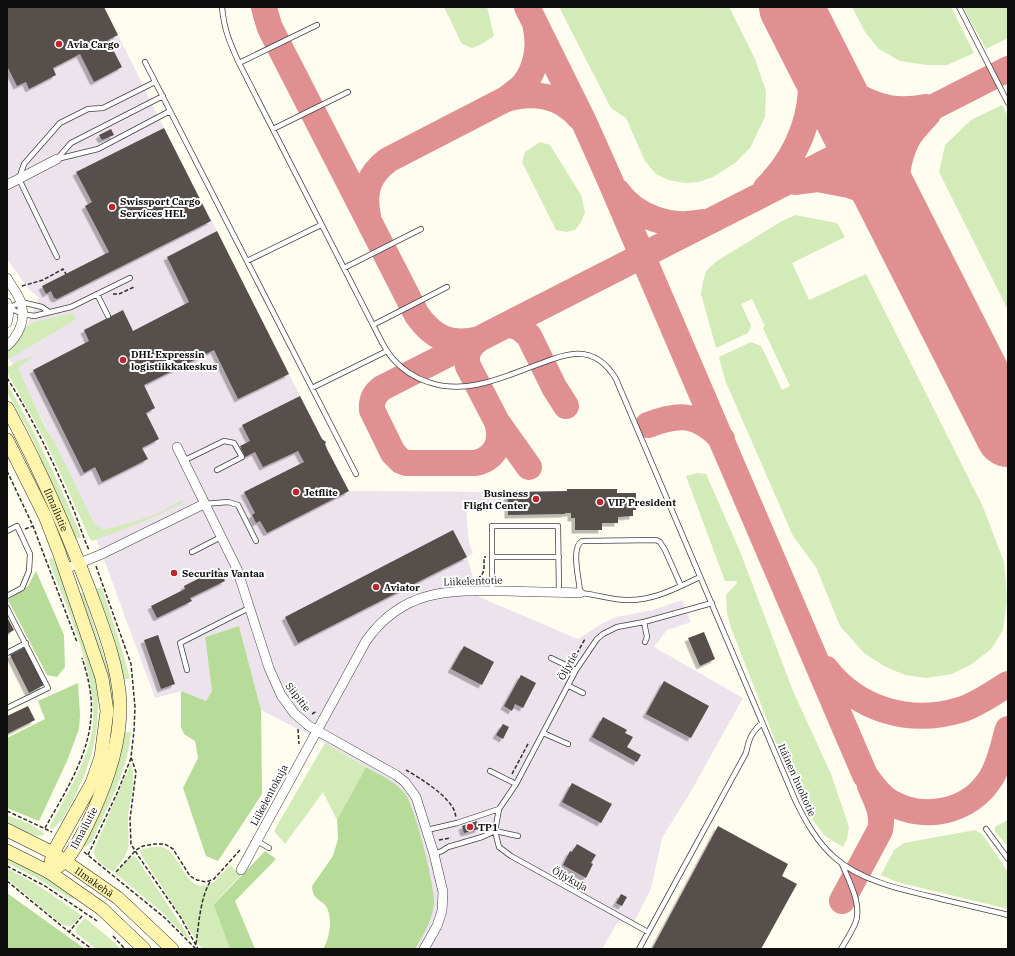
<svg xmlns="http://www.w3.org/2000/svg" width="1015" height="956" viewBox="0 0 1015 956" font-family="'IBM Plex Serif',serif">
  <style>
    .industrial { fill: #ece3ed }
    .green { fill: #d3eab9 }
    .forest { fill: #b7db98 }
    .lines { fill: none; stroke-linecap: round; stroke-linejoin: round }
    .taxiway { stroke: #e09090; stroke-width: 26 }
    .runway { stroke: #e09090; stroke-width: 64 }
    .building { fill: #574f4b; filter: url(#shadow) }
    .lane-casing { stroke: #414141; stroke-width: 6 }
    .street-casing { stroke: #414141; stroke-width: 10 }
    .secondary-casing { stroke: #303030; stroke-width: 14 }
    .path { stroke: #303030; stroke-width: 1.5; stroke-dasharray: 4 2; stroke-linecap: butt }
    .lane { stroke: #fff; stroke-width: 4.5 }
    .street { stroke: #fff; stroke-width: 9 }
    .secondary { stroke: #fff4ab; stroke-width: 13 }
    .poi-dot { fill: #c0242f; stroke: #fff; stroke-width: 1.5 }
    .labels { text-anchor: middle; dominant-baseline: central; stroke-width: 4; stroke-linejoin: round; paint-order: stroke }
    .poi-label { font-size: 10px; font-weight: bold; fill: #0e0e0e; stroke: #fff; text-anchor: start }
    .street-label { font-size: 10px; fill: #0e0e0e; stroke: #fff }
  </style>
  <defs>
    <filter id="shadow"><feDropShadow dx="-3.5" dy="3.5" stdDeviation="0" flood-color="#0004"/></filter>
  </defs>
  <rect width="100%" height="100%" fill="#fffcf0"/>
  <path class="industrial" d="M 7,7 L 118,35 L 164,128 L 217,231 L 300,396 L 322,439 L 326,442 L 325,444 L 327,449 L 349,491 L 508,492 L 508,506 L 496,506 L 495,503 L 486,503 L 469,505 L 466,508 L 469,542 L 473,553 L 467,557 L 479,597 L 578,639 L 603,623 L 616,617 L 653,610 L 682,600 L 691,622 L 667,630 L 654,647 L 743,698 L 690,793 L 662,838 L 651,889 L 635,920 L 617,923 L 602,949 L 415,949 L 421,939 L 428,866 L 412,808 L 406,795 L 395,784 L 325,743 L 261,710 L 239,626 L 205,637 L 212,691 L 206,701 L 181,691 L 155,698 L 102,554 L 75,487 L 20,374 L 7,357 L 25,330 L 39,298 L 28,288 L 7,259 Z"/>
  <path class="green" d="M 444,7 L 487,7 L 494,36 L 480,45 L 472,48 L 462,44 Z
    M 559,7 L 729,7 L 755,59 L 766,91 L 765,117 L 750,148 L 735,163 L 713,177 L 699,182 L 685,183 L 668,180 L 656,174 L 645,161 L 626,118 L 611,108 Z
    M 852,7 L 951,7 L 974,53 L 947,65 L 927,65 L 900,61 L 879,49 L 865,32 Z
    M 963,7 L 1008,7 L 1008,38 L 986,49 Z
    M 1002,105 L 1008,116 L 1008,310 L 939,172 L 945,145 L 971,120 Z
    M 540,142 L 550,145 L 581,195 L 585,212 L 581,222 L 575,230 L 566,232 L 556,230 L 522,162 L 525,152 Z
    M 795,215 L 837,223 L 845,237 L 792,263 L 809,300 L 866,274 L 983,507 L 1004,562 L 1007,598 L 1003,630 L 991,649 L 972,664 L 952,674 L 926,678 L 905,675 L 884,666 L 864,653 L 840,626 L 816,567 L 793,536 L 725,380 L 719,357 L 751,342 L 761,346 L 782,390 L 790,386 L 763,328 L 765,326 L 752,299 L 741,304 L 751,326 L 748,333 L 716,348 L 701,294 L 703,281 L 707,270 L 717,261 L 782,221 Z
    M 73,313 L 76,319 L 7,360 L 7,353 L 24,328 L 34,322 Z
    M 34,356 L 18,368 L 45,427 L 55,443 L 94,523 L 103,530 C 123,525 142,520 161,512 C 169,508 175,503 184,500 L 181,504 L 140,523 L 92,541 L 90,539 L 47,444 L 7,372 L 7,367 L 26,358 Z
    M 7,383 C 35,433 60,483 81,536 L 80,538 L 75,538 L 70,533 L 38,451 L 28,430 L 7,392 Z
    M 697,473 L 706,474 L 739,549 L 793,691 L 831,774 L 849,827 L 847,839 L 843,847 L 825,836 L 812,819 L 802,801 L 775,740 L 731,628 L 727,613 L 726,595 L 737,583 L 736,581 L 725,581 L 686,476 Z
    M 52,557 L 58,568 C 66,590 74,613 82,636 C 85,647 90,657 93,668 C 104,710 96,753 77,791 C 72,802 62,824 52,829 L 50,828 L 50,826 C 65,797 83,769 91,737 C 103,685 67,610 49,561 L 49,560 Z
    M 102,587 L 123,653 L 130,679 L 123,679 L 120,662 L 96,589 Z
    M 83,593 L 107,665 L 111,685 L 114,711 L 111,711 L 78,594 Z
    M 125,732 L 131,732 C 128,771 108,805 92,841 L 87,846 L 83,846 Z
    M 325,743 L 366,767 L 337,820 L 323,792 L 285,844 L 274,831 Z
    M 131,763 C 137,781 129,801 128,819 C 127,829 130,839 128,848 C 126,857 119,864 113,872 C 105,866 94,861 94,850 Z
    M 7,815 L 30,824 L 45,834 C 35,840 17,828 7,824 Z
    M 1008,820 L 1008,846 L 995,832 L 995,827 Z
    M 975,830 L 982,834 L 1008,872 L 1008,909 L 897,882 L 881,875 L 894,850 L 904,843 Z
    M 152,847 C 156,847 161,846 165,848 C 181,855 188,901 215,881 C 220,876 225,870 230,865 L 241,875 L 219,898 L 215,905 L 230,949 L 202,949 L 142,856 L 140,850 Z
    M 135,856 L 190,938 L 190,939 L 187,938 L 161,911 L 116,874 C 121,868 127,857 135,856 Z
    M 7,857 L 42,875 L 74,897 L 71,899 L 35,877 L 7,863 Z
    M 7,868 L 42,888 L 81,915 L 73,925 L 70,926 L 63,925 L 7,879 Z
    M 85,918 L 108,937 L 121,949 L 96,949 L 76,933 L 76,928 Z"/>
  <path class="forest" d="M 36,571 L 64,635 L 65,667 L 57,677 L 47,675 L 8,600 L 28,586 Z
    M 239,626 L 261,710 L 262,794 L 218,861 L 206,856 L 183,788 L 198,758 L 195,741 L 184,734 L 181,727 L 181,691 L 206,701 L 212,691 L 205,637 Z
    M 78,683 L 80,715 L 79,729 L 67,761 L 39,821 L 7,808 L 7,738 L 45,719 L 38,701 Z
    M 366,767 C 380,775 397,782 406,795 C 415,808 436,889 434,904 C 432,920 423,936 415,949 L 323,949 C 330,938 333,918 326,906 C 323,902 317,900 314,895 C 313,893 312,889 312,886 L 333,856 L 338,839 L 337,820 Z
    M 265,851 L 276,859 L 235,901 L 255,949 L 230,949 L 214,905 L 219,899 Z
    M 7,893 L 85,949 L 7,949 Z"/>
  <g class="lines">
    <path class="taxiway" d="M 264,7 L 266,15 L 270,28 L 417,315 C 433,338 451,346 479,339 L 1008,69
      M 527,7 L 584,122 L 609,178 L 865,775 C 872,785 880,796 890,802 C 924,822 970,812 991,778 C 1000,764 1003,745 1008,729
      M 811,43 C 815,51 819,60 824,68 C 838,88 865,103 889,108 C 900,110 915,109 926,107
      M 506,99 C 533,91 561,95 580,118
      M 795,182 L 817,179 L 849,185 L 869,192 L 892,213 L 902,227
      M 766,188 C 800,154 816,110 810,62 C 808,48 803,35 799,23
      M 617,191 C 636,218 672,229 703,222
      M 368,216 C 363,192 368,175 388,160 L 506,99 C 513,94 520,89 525,83 C 536,68 540,47 536,29
      M 906,234 C 904,225 900,216 898,207 C 894,187 897,159 907,140 C 912,130 921,122 928,114
      M 504,326 L 511,325 L 520,328 L 529,336 L 554,387 L 566,406
      M 479,339 C 469,346 465,354 468,366 L 497,422 L 529,467
      M 474,341 L 382,388 C 374,394 371,401 372,410 L 393,453 L 401,461 L 406,463 L 476,463 C 496,458 503,441 497,422
      M 648,425 C 680,413 697,413 722,439
      M 826,669 C 858,710 910,725 960,710 C 977,705 993,693 1008,684
      M 842,901 L 880,830 C 884,813 876,800 870,786"/>
    <path class="runway" d="M 791,7 L 1008,435"/>
  </g>
  <path class="building" d="M 7,7 L 104,7 L 118,35 L 108,40 L 122,67 L 94,82 L 80,54 L 53,68 L 56,75 L 29,89 L 26,82 L 17,86 L 7,66 Z
    M 164,128 L 211,221 L 57,299 L 54,298 L 51,291 L 46,294 L 42,286 L 109,252 L 85,206 L 92,202 L 76,172 Z
    M 111,129 L 114,135 L 102,140 L 99,135 Z
    M 217,231 L 289,374 L 238,399 L 214,350 L 144,385 L 155,408 L 146,413 L 159,439 L 142,448 L 148,459 L 102,482 L 95,467 L 84,473 L 33,370 L 89,341 L 84,330 L 123,310 L 133,331 L 189,302 L 167,257 Z
    M 300,396 L 322,439 L 326,442 L 325,444 L 327,449 L 349,491 L 267,533 L 260,521 L 256,523 L 252,515 L 255,513 L 244,492 L 304,462 L 298,451 L 263,467 L 255,452 L 245,457 L 240,446 L 250,441 L 242,425 Z
    M 567,489 L 617,489 L 617,493 L 636,493 L 636,510 L 633,510 L 633,516 L 618,517 L 618,523 L 602,523 L 602,530 L 575,530 L 575,518 L 571,518 L 571,513 L 565,513 L 565,514 L 508,515 L 508,492 L 567,491 Z
    M 453,530 L 467,557 L 298,643 L 285,617 Z
    M 219,568 L 225,581 L 190,598 L 192,601 L 157,618 L 151,606 L 185,589 L 184,586 Z
    M 7,617 L 14,630 L 7,634 Z
    M 704,632 L 715,659 L 700,666 L 688,638 Z
    M 158,635 L 175,684 L 161,689 L 144,640 Z
    M 464,646 L 494,662 L 482,685 L 451,669 Z
    M 25,647 L 44,685 L 29,693 L 10,655 Z
    M 521,675 L 536,683 L 523,708 L 515,704 L 512,711 L 504,706 Z
    M 664,681 L 709,706 L 691,738 L 646,714 Z
    M 28,706 L 35,720 L 7,734 L 7,716 Z
    M 603,717 L 627,730 L 625,733 L 633,737 L 627,747 L 641,755 L 637,762 L 592,737 Z
    M 503,724 L 509,727 L 503,739 L 496,735 Z
    M 572,783 L 612,804 L 601,823 L 562,802 Z
    M 477,821 L 479,829 L 464,833 L 462,826 Z
    M 718,826 L 788,864 L 782,876 L 797,884 L 761,949 L 652,949 Z
    M 577,844 L 596,855 L 591,863 L 593,864 L 586,878 L 563,865 L 570,851 L 572,852 Z
    M 621,894 L 627,897 L 622,906 L 616,903 Z"/>
  <g class="lines">
    <defs>
      <path id="lane" d="M 222,7 C 224,30 230,43 239,63 L 373,325 C 379,336 384,349 393,359 C 402,369 415,378 428,382 C 467,396 505,376 542,363 C 552,359 563,355 574,354 C 593,352 607,364 616,379 L 796,802 C 806,822 817,842 834,857 C 860,881 903,890 937,898 C 961,904 984,909 1008,915
        M 959,7 L 1008,103
        M 145,62 L 356,474
        M 239,63 L 317,25
        M 273,129 L 348,92
        M 57,159 L 71,143 L 163,96
        M 57,159 L 98,149 L 170,111
        M 57,257 L 19,179 L 24,164 L 60,123 L 88,109 L 103,108 L 155,82
        M 247,261 L 321,225
        M 344,268 L 421,229
        M 97,294 L 108,316
        M 9,308 L 23,314 L 34,316 L 71,307 L 130,278
        M 9,308 L 21,302 L 42,307 L 49,312
        M 373,325 L 447,287
        M 312,388 L 387,351
        M 183,461 L 224,441 L 234,443 L 242,457 L 217,470
        M 204,504 L 228,502 L 238,505 L 256,541
        M 7,531 L 17,526 L 30,554 L 29,571 L 22,588 L 7,596
        M 192,552 L 221,537
        M 492,557 L 559,557
        M 681,586 L 665,550 L 660,542 L 656,540 L 582,541 C 570,548 580,581 580,593 C 595,594 611,600 626,600 C 654,601 676,588 700,577
        M 492,591 L 492,526 L 558,526 L 559,592
        M 7,608 L 48,688 L 7,708
        M 644,622 L 647,637 L 645,642
        M 7,653 L 26,643
        M 551,658 L 576,670
        M 187,670 L 180,643 L 249,608
        M 569,686 L 583,693
        M 543,733 L 568,744
        M 490,771 L 516,784
        M 986,829 L 1008,859
        M 427,830 L 457,823 L 499,809
        M 518,836 L 495,831 L 499,809 L 516,784 L 576,670 L 597,639 L 603,634 L 617,627 L 644,622 L 712,603
        M 257,841 L 269,848
        M 434,854 L 442,851 L 448,847 L 482,837 L 495,831 L 499,847 L 511,856 L 648,932
        M 639,949 L 746,753 C 749,739 751,733 762,723
        M 841,949 C 846,941 851,933 855,924 C 863,906 849,881 842,864"/>
      <path id="street" d="M 7,185 L 57,159
        M 7,278 C 11,286 19,295 21,303 C 26,320 19,335 7,346
        M 7,303 C 10,310 9,316 7,323
        M 177,447 L 237,569 L 269,668 L 281,695 L 294,713 L 309,726 L 396,775 L 405,782 L 416,797 L 434,854 L 443,892 L 442,911 L 437,926 L 424,949
        M 65,569 L 102,554 L 204,504
        M 241,870 L 366,641 C 403,589 448,590 506,591 C 531,592 555,592 580,593"/>
      <g id="secondary">
        <path id="s1" d="M 7,408 C 39,466 65,527 89,589 C 102,625 118,664 120,702 C 121,740 109,776 94,810 C 86,827 78,846 66,860 C 62,865 54,869 49,872"/>
        <path d="M 7,440 L 45,516 L 59,552 L 102,678 L 107,711 L 101,757 L 92,783 L 53,853 L 49,872"/>
        <path id="s2" d="M 7,830 L 53,853 L 118,898 L 172,949"/>
        <path d="M 7,851 L 49,872 L 102,909 L 144,949"/>
      </g>
    </defs>
    <use href="#lane" class="lane-casing"/>
    <use href="#street" class="street-casing"/>
    <use href="#secondary" class="secondary-casing"/>
    <path class="path" d="M 22,286 L 43,280 L 63,269 L 66,274
      M 113,294 L 119,294 L 134,287
      M 7,378 C 32,417 53,461 71,504 C 78,519 82,535 89,550
      M 7,471 L 33,526 L 77,642
      M 25,529 L 33,526
      M 96,566 L 131,664 L 135,707 L 134,731 L 131,757 L 136,772 L 130,819 L 131,844 L 139,857 L 181,918 L 198,949
      M 472,581 C 486,576 484,570 484,557 L 486,557
      M 574,659 L 585,639
      M 312,714 L 317,711
      M 298,729 L 299,744
      M 406,770 C 420,778 442,792 451,805 C 454,808 455,813 456,817
      M 512,774 L 529,742
      M 7,811 L 52,832
      M 45,828 C 64,794 89,756 91,716 C 93,697 88,676 82,658
      M 439,840 L 451,838
      M 84,852 L 165,918 L 196,949
      M 88,855 L 118,791 L 131,758
      M 7,866 L 45,886 L 97,921
      M 116,872 L 136,850 L 143,846 L 155,844 L 165,844 L 173,849 L 190,876 L 197,880 L 206,882 L 214,879 L 240,850
      M 7,881 L 69,932
      M 82,916 L 69,932 L 92,949
      M 113,936 L 125,949
      M 196,944 C 199,923 200,898 211,880"/>
    <use href="#lane" class="lane"/>
    <use href="#street" class="street"/>
    <use href="#secondary" class="secondary"/>
  </g>
  <g class="poi-dot">
    <circle cx="59" cy="44" r="4"/>
    <circle cx="112" cy="207" r="4"/>
    <circle cx="123" cy="360" r="4"/>
    <circle cx="296" cy="492" r="4"/>
    <circle cx="536" cy="499" r="4"/>
    <circle cx="600" cy="502" r="4"/>
    <circle cx="174" cy="573" r="4"/>
    <circle cx="376" cy="587" r="4"/>
    <circle cx="470" cy="827" r="4"/>
  </g>
  <g class="labels">
    <g class="poi-label">
      <text x="67" y="44">Avia Cargo</text>
      <text x="120" y="201">Swissport Cargo<tspan x="120" dy="12">Services HEL</tspan></text>
      <text x="131" y="354">DHL Expressin<tspan x="131" dy="12">logistiikkakeskus</tspan></text>
      <text x="304" y="492">Jetflite</text>
      <text x="528" y="493" text-anchor="end">Business<tspan x="528" dy="12">Flight Center</tspan></text>
      <text x="608" y="502">VIP President</text>
      <text x="182" y="573">Securitas Vantaa</text>
      <text x="384" y="587">Aviator</text>
      <text x="478" y="827">TP1</text>
    </g>
    <g class="street-label">
      <text stroke="none"><textPath href="#s1" startOffset="113">Ilmailutie</textPath></text>
      <text transform="translate(473 581) rotate(-2)">Liikelentotie</text>
      <text transform="translate(568 666) rotate(-61)">Öljytie</text>
      <text transform="translate(298 697) rotate(52)">Siipitie</text>
      <text transform="translate(797 780) rotate(66)">Itäinen huoltotie</text>
      <text transform="translate(269 795) rotate(-62)">Liikelentokuja</text>
      <text transform="translate(84 828) rotate(-62)">Ilmailutie</text>
      <text transform="translate(570 879) rotate(29)">Öljykuja</text>
      <text stroke="none"><textPath href="#s2" startOffset="102">Ilmakehä</textPath></text>
    </g>
  </g>
  <rect width="1015" height="956" fill="none" stroke="#0e0e0e" stroke-width="16"/>
</svg>
